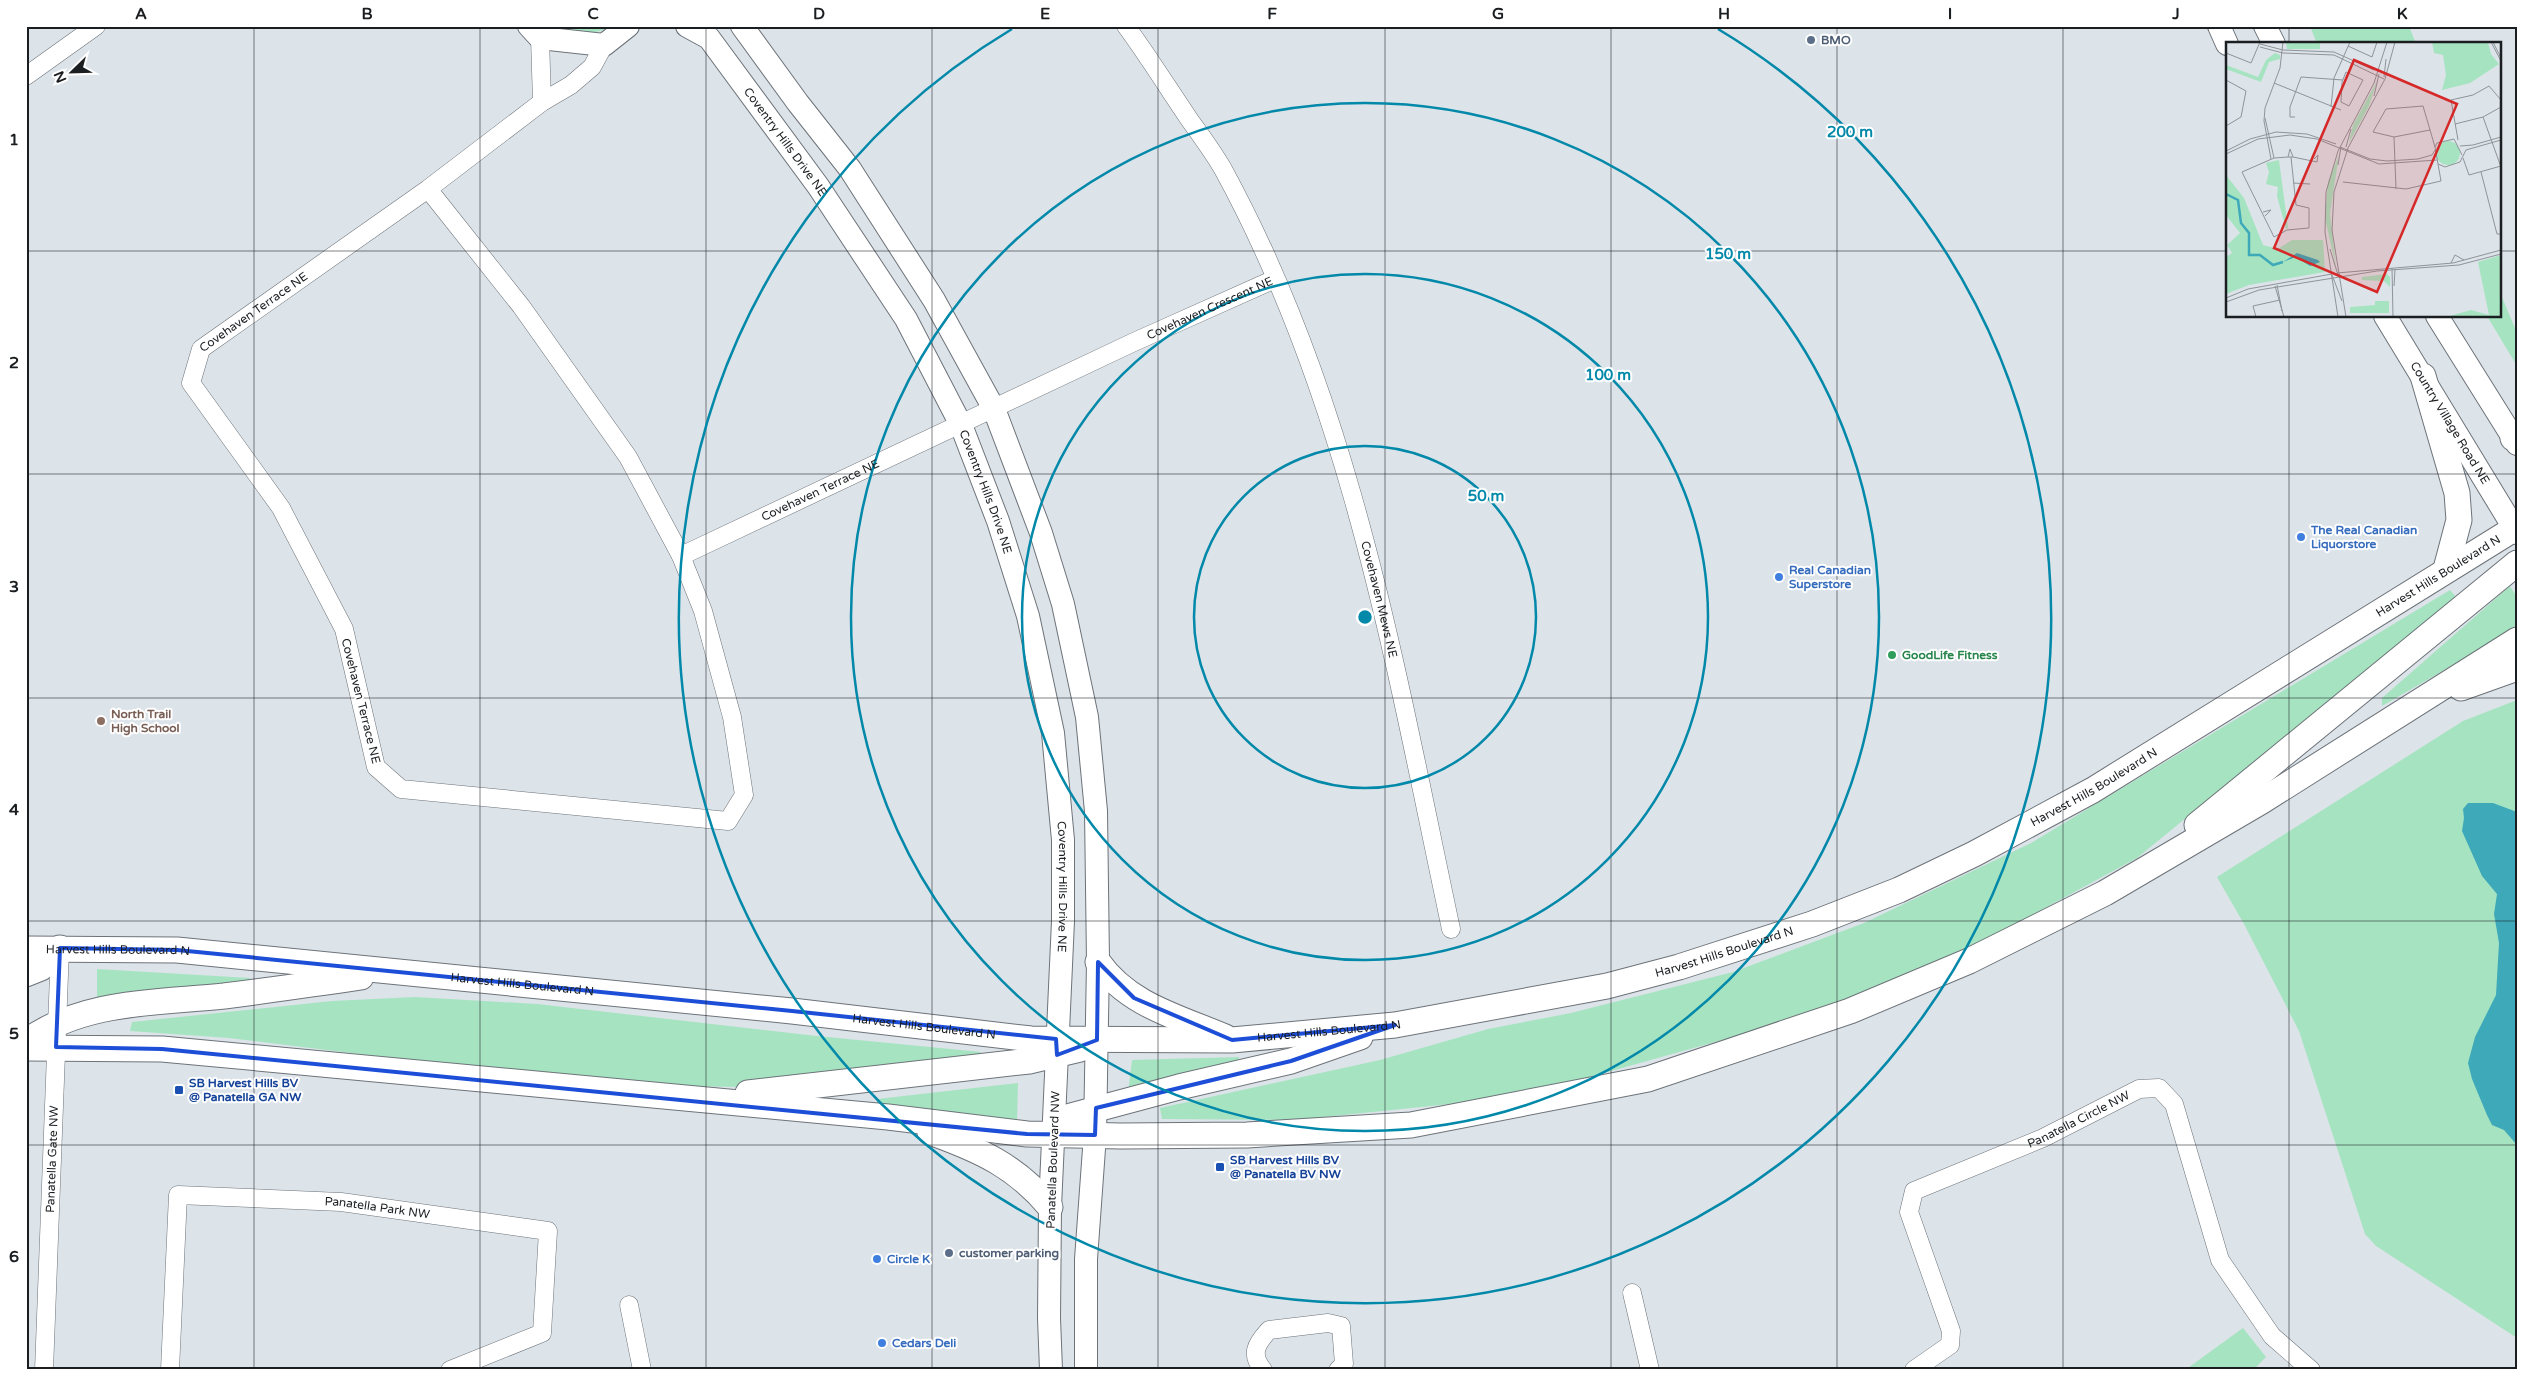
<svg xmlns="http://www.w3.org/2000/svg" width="2543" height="1396" viewBox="0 0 2543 1396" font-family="'Varela Round',sans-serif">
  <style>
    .green { fill: #a6e4c1 }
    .water { fill: #3ea9b9 }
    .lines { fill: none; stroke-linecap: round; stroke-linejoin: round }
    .minor-casing { stroke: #6d7379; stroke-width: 19 }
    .tertiary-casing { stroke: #6d7379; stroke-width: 24 }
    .secondary-casing { stroke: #6d7379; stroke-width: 27 }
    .minor { stroke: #fff; stroke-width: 18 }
    .tertiary { stroke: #fff; stroke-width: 22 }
    .secondary { stroke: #fff; stroke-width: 25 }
    .marked { fill: none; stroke: #1d4ed8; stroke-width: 4; stroke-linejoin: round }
    .grid { fill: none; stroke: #1b1e20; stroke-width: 1; stroke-opacity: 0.55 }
    .ring { fill: none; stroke: #0288a9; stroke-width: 2.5 }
    .service-dot { fill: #5c6f8a; stroke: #fff; stroke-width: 2 }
    .shop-dot { fill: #3f7fe0; stroke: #fff; stroke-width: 2 }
    .leisure-dot { fill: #2e9e5b; stroke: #fff; stroke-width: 2 }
    .education-dot { fill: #8d6e63; stroke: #fff; stroke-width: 2 }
    .transit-dot { fill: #1a4fb4; stroke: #fff; stroke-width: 2 }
    .labels { text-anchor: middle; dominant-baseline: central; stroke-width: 4; stroke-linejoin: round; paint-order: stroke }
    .service-label { font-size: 12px; font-weight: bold; fill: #4e5e75; stroke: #fff; text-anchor: start }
    .street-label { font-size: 12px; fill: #1b1e20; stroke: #fff }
    .shop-label { font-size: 12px; font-weight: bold; fill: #366cbe; stroke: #fff; text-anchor: start }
    .leisure-label { font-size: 12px; font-weight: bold; fill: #27864d; stroke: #fff; text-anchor: start }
    .education-label { font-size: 12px; font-weight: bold; fill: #785e54; stroke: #fff; text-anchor: start }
    .transit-label { font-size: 12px; font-weight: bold; fill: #164399; stroke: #fff; text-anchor: start }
    .inset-river { fill: none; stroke: #3ea9b9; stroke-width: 2.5 }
    .inset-road { fill: none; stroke: #8f9499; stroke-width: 1 }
    .view { fill: #d62828; fill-opacity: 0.15; stroke: #d62828; stroke-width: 2.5 }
    .inset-edge { fill: none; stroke: #1b1e20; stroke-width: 2.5 }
    .centre { fill: #0288a9; stroke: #fff; stroke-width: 2.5 }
    .ring-label { font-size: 15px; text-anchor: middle; font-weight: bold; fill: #0288a9; stroke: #fff; stroke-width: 4; stroke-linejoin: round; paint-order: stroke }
    .neatline { fill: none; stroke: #1b1e20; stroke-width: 2 }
    .grid-label { font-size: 16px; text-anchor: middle; font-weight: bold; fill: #1b1e20 }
  </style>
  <rect width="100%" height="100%" fill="#dce3e9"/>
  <path class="green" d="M 546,26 L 615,26 C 593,35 569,38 546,26 Z
    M 2310,26 L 2409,26 L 2416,44 L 2317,44 Z
    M 2499,290 L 2517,333 L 2517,366 L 2487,316 L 2499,316 Z
    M 2510,586 L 2517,597 L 2517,628 L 2382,706 L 2382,698 Z
    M 2450,590 L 2456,597 L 2137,858 L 1953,958 L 1798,1019 L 1518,1097 L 1295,1120 L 1162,1119 L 1160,1108 L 1380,1060 L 1488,1029 L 1571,1013 L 1733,972 L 1864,923 L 2031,843 Z
    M 2517,700 L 2517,1338 L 2376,1246 L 2365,1234 L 2299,1031 L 2244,924 L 2217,877 L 2463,721 Z
    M 97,969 L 250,978 L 250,986 L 97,1000 Z
    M 415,997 L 537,1004 L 817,1036 L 981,1052 L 979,1062 L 742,1087 L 682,1086 L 367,1055 L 229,1038 L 130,1031 L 132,1022 L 332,1001 Z
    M 1239,1057 L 1237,1068 L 1128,1093 L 1132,1060 Z
    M 1018,1083 L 1017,1121 L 876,1108 L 877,1099 Z
    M 2243,1328 L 2266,1357 L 2253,1370 L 2185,1370 Z"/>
  <path class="water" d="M 2468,803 L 2493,803 L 2517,812 L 2517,1145 L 2504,1130 L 2492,1125 L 2487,1115 L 2472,1079 L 2468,1063 L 2475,1037 L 2496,995 L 2499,943 L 2494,914 L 2497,894 L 2482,876 L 2462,831 L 2464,818 L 2463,809 Z"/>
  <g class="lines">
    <defs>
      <g id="minor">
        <path id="s1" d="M 1126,26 C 1148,56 1168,88 1189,119 C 1201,136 1214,153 1224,171 C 1352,406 1396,671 1451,929"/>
        <path d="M 540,38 L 542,102"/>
        <path d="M 26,76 L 96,26"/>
        <path id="s2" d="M 428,189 L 521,306 L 628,457 L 681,556 L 703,611 L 732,717 L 744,795 L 728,821 L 401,789 L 376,767 L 344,629 L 281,508 L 191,383 L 201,349 L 428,189 L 542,102 L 571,85 L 592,67 L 604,45"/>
        <path id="s3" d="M 681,556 L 1134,342 L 1275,279"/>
        <path d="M 1632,1293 L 1650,1370"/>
        <path d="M 629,1305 L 642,1370"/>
        <path id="s4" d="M 44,1370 L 60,948"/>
        <path id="s5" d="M 170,1370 L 178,1195 L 341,1202 L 548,1231 L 542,1333 L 450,1370"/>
        <path d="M 1263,1370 C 1250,1354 1256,1344 1269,1330 L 1328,1323 L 1341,1326 L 1344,1364 L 1338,1370"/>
        <path id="s6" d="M 1914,1370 L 1950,1345 L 1951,1331 L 1909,1212 L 1914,1191 L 2043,1138 L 2139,1089 L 2159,1088 L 2174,1104 L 2220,1260 L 2272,1336 L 2311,1370"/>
      </g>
      <g id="tertiary">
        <path d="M 529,26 L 540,38 L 604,45 L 628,26"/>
        <path id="s7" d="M 687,26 L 709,38 L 818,186 L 906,319 L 961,425 L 998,521 L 1028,616 L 1053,733 L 1063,840 L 1063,921 L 1050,1207 L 1049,1318 L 1051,1370"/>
        <path d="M 742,26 L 798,103 L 850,169 L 934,300 L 994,409 L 1041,533 L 1063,604 L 1087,717 L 1096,811 L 1098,962 L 1095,1135 L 1086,1259 L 1086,1370"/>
        <path d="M 2219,26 L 2227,44"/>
        <path d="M 2265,26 L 2274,44"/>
        <path id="s8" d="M 2385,316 L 2517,533"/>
        <path d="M 2437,316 L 2517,444"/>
      </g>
      <g id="secondary">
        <path d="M 2423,376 L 2457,493 L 2459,520 L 2446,569"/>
        <path d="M 2513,438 L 2517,439"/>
        <path d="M 2461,688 L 2517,668"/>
        <path d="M 2197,825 L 2517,563"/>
        <path id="s9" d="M 26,949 L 177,950 L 792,1011 L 1031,1039 L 1232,1040 L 1395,1025 L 1607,986 L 1679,967 L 1812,924 L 1899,890 L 1974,854 L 2093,790 L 2517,527"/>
        <path d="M 1098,962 C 1128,1005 1178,1017 1225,1037"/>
        <path d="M 26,974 L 41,968 L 60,948"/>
        <path d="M 26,1042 C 82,1000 158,1003 224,996 C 270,990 315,984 361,977"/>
        <path d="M 26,1048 L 162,1049 L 888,1117 L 1027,1134 L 1121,1136 L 1247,1135 L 1411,1125 L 1648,1079 L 1850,1011 L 1969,961 L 2105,893 L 2262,801 L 2517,640"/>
        <path d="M 748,1093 L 1029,1061 L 1080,1049"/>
        <path d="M 930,1132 C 980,1150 1016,1166 1050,1207"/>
        <path d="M 1055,1134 L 1067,1117 L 1179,1087 L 1291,1061 L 1360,1037"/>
      </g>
    </defs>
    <use href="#minor" class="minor-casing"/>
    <use href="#tertiary" class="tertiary-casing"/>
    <use href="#secondary" class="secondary-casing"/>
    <use href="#minor" class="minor"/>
    <use href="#tertiary" class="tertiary"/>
    <use href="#secondary" class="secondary"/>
  </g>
  <path class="marked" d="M 60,948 L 177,950 L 792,1011 L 1056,1039 L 1057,1055 L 1097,1040 L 1098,962 L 1134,998 L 1232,1040 L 1395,1025 L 1291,1061 L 1096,1108 L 1095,1135 L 1027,1134 L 162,1049 L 56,1047 Z"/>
  <path class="grid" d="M 254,26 L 254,1370M 480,26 L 480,1370M 706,26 L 706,1370M 932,26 L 932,1370M 1158,26 L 1158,1370M 1385,26 L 1385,1370M 1611,26 L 1611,1370M 1837,26 L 1837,1370M 2063,26 L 2063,1370M 2289,26 L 2289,44M 26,251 L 2227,251M 2499,251 L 2517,251M 2289,316 L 2289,1370M 26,474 L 2517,474M 26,698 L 2517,698M 26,921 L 2517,921M 26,1145 L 2517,1145"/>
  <g class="ring">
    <circle cx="1365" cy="617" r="171"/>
    <circle cx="1365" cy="617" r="343"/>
    <circle cx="1365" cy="617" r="514"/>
    <path d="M1718 29A686 686 0 1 1 1012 29"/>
  </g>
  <g class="service-dot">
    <circle cx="1811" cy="40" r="5"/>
    <circle cx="949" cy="1253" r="5"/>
  </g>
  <g class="shop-dot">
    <circle cx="2301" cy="537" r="5"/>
    <circle cx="1779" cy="577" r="5"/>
    <circle cx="877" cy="1259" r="5"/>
    <circle cx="882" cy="1343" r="5"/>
  </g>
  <circle class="leisure-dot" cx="1892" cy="655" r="5"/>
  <circle class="education-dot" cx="101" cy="721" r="5"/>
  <g class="transit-dot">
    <rect x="174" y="1085" width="10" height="10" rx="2.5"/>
    <rect x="1215" y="1162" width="10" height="10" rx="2.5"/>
  </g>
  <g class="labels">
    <g class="service-label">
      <text x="1821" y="40">BMO</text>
      <text x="959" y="1253">customer parking</text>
    </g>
    <g class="street-label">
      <text stroke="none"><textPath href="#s7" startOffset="154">Coventry Hills Drive NE</textPath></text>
      <text stroke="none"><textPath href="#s3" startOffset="584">Covehaven Crescent NE</textPath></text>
      <text stroke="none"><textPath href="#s2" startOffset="1619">Covehaven Terrace NE</textPath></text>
      <text stroke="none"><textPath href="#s8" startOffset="125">Country Village Road NE</textPath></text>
      <text stroke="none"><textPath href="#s3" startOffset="154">Covehaven Terrace NE</textPath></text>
      <text stroke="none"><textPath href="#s7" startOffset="559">Coventry Hills Drive NE</textPath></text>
      <text stroke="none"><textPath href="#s9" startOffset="2522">Harvest Hills Boulevard N</textPath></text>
      <text stroke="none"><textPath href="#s1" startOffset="632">Covehaven Mews NE</textPath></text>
      <text transform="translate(361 701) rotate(76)">Covehaven Terrace NE</text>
      <text stroke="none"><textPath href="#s9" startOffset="2118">Harvest Hills Boulevard N</textPath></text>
      <text stroke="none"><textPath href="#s7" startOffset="964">Coventry Hills Drive NE</textPath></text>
      <text stroke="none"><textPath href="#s9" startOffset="92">Harvest Hills Boulevard N</textPath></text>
      <text stroke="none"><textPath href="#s9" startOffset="1712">Harvest Hills Boulevard N</textPath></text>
      <text stroke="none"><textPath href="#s9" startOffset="498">Harvest Hills Boulevard N</textPath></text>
      <text stroke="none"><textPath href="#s9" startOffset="902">Harvest Hills Boulevard N</textPath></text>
      <text stroke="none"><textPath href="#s9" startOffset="1308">Harvest Hills Boulevard N</textPath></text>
      <text stroke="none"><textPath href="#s6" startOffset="385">Panatella Circle NW</textPath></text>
      <text stroke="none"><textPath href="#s4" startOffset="211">Panatella Gate NW</textPath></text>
      <text transform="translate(1053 1160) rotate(-88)">Panatella Boulevard NW</text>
      <text stroke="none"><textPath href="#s5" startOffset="375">Panatella Park NW</textPath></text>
    </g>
    <g class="shop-label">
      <text x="2311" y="530">The Real Canadian<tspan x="2311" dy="14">Liquorstore</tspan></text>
      <text x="1789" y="570">Real Canadian<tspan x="1789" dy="14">Superstore</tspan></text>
      <text x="887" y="1259">Circle K</text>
      <text x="892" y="1343">Cedars Deli</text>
    </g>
    <g class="leisure-label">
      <text x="1902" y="655">GoodLife Fitness</text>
    </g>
    <g class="education-label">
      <text x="111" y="714">North Trail<tspan x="111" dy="14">High School</tspan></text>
    </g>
    <g class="transit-label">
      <text x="189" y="1083">SB Harvest Hills BV<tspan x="189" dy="14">@ Panatella GA NW</tspan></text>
      <text x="1230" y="1160">SB Harvest Hills BV<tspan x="1230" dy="14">@ Panatella BV NW</tspan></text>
    </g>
  </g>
  <g transform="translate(2226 42)">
    <rect width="275" height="275" fill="#dce3e9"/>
    <path d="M 60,0 L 94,0 L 94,7 L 61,7 ZM 206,0 L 262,0 L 265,12 L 273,22 L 244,41 L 216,48 L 220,33 L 217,13 L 208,11 ZM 49,11 L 54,13 L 54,17 L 43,20 L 35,40 L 0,27 L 0,23 L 32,35 L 40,18 ZM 151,39 L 143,64 L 123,101 L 127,83 ZM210 111a12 12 0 1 1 24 0a12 12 0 1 1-24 0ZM 113,113 L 104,171 L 110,225 L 99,176 L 102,140 ZM 53,118 L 62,186 L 60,187 L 51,154 L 52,145 L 40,142 L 43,130 L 40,121 ZM 0,133 L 18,156 L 37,203 L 52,207 L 66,198 L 97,198 L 99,230 L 23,243 L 0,252 L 0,215 L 6,211 L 1,203 L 14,191 L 0,173 ZM 275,213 L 275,275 L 220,275 L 245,268 L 263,273 L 252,220 ZM 161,232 L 164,235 L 164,245 L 158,239 L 136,238 L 136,235 ZM 149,259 L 163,259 L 163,271 L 124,271 L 124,265 L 149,263 Z" fill="#a6e4c1"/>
    <path d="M 71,211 L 92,218 L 94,220 L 84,224 L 70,215 L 57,220 Z" fill="#3ea9b9"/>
    <path class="inset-river" d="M 0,152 L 12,158 L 15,181 L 23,191 L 23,213 L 34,213 L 47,223 L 57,220"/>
    <path class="inset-road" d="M 265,0 L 275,19M 267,0 L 275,16M 34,2 L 57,8 L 108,10 L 148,28M 122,4 L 146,15 L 151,0M 34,5 L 57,11 L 108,13 L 158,37M 0,11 L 25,21 L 34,0M 120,30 L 137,38 L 123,64 L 115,60 L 116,40 ZM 158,35 L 160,17M 0,38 L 20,49 L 15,75 L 0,84M 48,41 L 115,68M 148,54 L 153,32M 105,65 L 108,36 L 124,0M 69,75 L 64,75 L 64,65 L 75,35 L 117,38M 257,75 L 275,125M 39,76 L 48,116M 229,82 L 257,75 L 275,65M 204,88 L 168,95 L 147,90 L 160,67 L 197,64 L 209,105M 168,95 L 170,147M 232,98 L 225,58 L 247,53 L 263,44 L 275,58M 234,104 L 247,103 L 275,95M 114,105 L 144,117 L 161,119 L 192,117 L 206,113 L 209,108M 120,105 L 125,87M 0,109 L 24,97 L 50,90 L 81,92 L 110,102M 0,112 L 32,97 L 64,93 L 91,97 L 153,122 L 211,118M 236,113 L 228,97 L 211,101 L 209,105 L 212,122 L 219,125 L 234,120 L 240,108 L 275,98M 62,115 L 64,107 L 67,115M 65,115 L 70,163 L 83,166 L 83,186 L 61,188 L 48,195 L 16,130 L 48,116 L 62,115 L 67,115 L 91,120 L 92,113 L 88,117M 237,116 L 243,133 L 275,124M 45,117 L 38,79 L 39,66 L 54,26 L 57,0M 112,123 L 115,105M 255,130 L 271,192 L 275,192M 117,140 L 180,147 L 215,139 L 212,122M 67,141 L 84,142M 37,170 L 45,168 L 39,174M 104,207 L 112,233M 225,221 L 229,213 L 238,218M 166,226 L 167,275M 111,231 L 227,221 L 275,208M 106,233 L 116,259M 51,243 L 56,269M 49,244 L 58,275M 168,244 L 169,227M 0,256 L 22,247 L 106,232M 0,260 L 33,248 L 151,229 L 233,223 L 275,212M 30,275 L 27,264 L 54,258M 112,275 L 99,190 L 100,150 L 112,109 L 148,41 L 161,0M 120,275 L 106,188 L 108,150 L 122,106 L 159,37 L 169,0"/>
    <path class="view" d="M 128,18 L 231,62 L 151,250 L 48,206 Z"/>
    <rect width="275" height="275" class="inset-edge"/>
  </g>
  <circle cx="1365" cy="617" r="8" class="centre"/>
  <g class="ring-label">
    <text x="1850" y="137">200 m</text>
    <text x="1728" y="259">150 m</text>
    <text x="1608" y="380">100 m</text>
    <text x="1486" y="501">50 m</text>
  </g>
  <rect width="2543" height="1396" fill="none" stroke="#ffffff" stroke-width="55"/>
  <g transform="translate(72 72) rotate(247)" stroke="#ffffff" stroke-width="4" paint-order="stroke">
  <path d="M0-4L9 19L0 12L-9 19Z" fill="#1b1e20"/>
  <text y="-8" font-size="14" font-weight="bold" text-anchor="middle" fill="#1b1e20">N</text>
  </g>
  <rect x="28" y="28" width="2488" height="1340" class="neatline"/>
  <g class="grid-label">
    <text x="141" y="19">A</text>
    <text x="367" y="19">B</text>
    <text x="593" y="19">C</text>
    <text x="819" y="19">D</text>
    <text x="1045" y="19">E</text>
    <text x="1272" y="19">F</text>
    <text x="1498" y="19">G</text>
    <text x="1724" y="19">H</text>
    <text x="1950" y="19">I</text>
    <text x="2176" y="19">J</text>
    <text x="2402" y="19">K</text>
    <text x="14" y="145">1</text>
    <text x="14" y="368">2</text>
    <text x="14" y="592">3</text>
    <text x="14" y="815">4</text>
    <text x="14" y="1039">5</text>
    <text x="14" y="1262">6</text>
  </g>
</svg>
